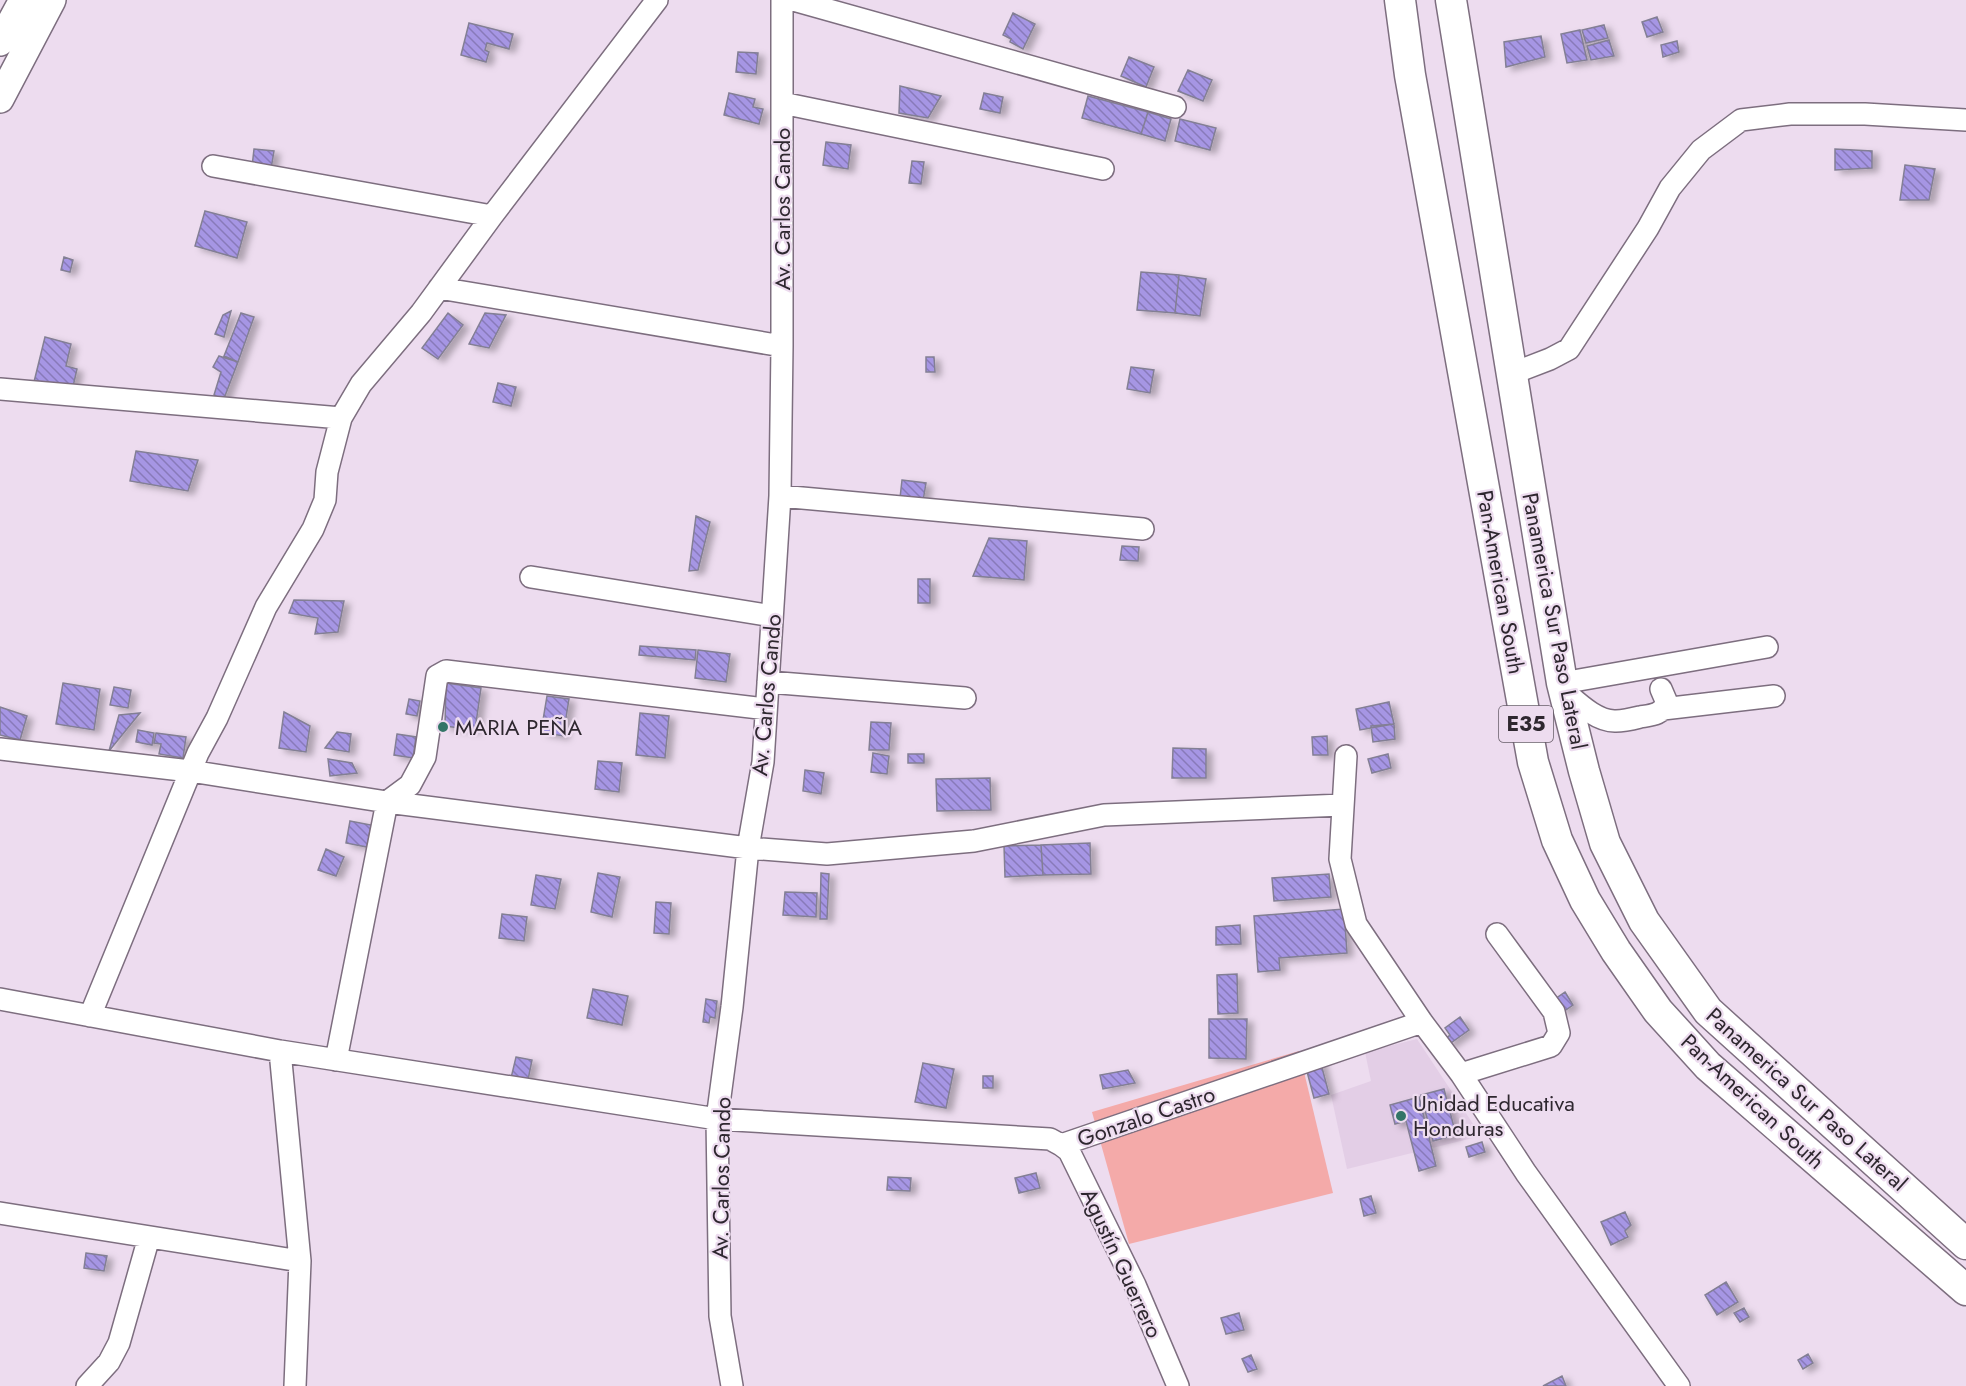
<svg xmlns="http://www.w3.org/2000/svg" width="1966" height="1386" viewBox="0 0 1966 1386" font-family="Jost,sans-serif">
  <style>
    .built { fill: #e3cee6 }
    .green { fill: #f4aaa9 }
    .building { fill: url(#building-back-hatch); stroke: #837f94; stroke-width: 1.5; filter: url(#shadow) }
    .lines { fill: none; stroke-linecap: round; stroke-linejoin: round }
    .minor-casing { stroke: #7d6e7f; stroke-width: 24 }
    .major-casing { stroke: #7d6e7f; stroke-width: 30 }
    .highway-casing { stroke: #7d6e7f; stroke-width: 33 }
    .minor { stroke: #fff; stroke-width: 21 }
    .major { stroke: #fff; stroke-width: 27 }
    .highway { stroke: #fff; stroke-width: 30 }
    .poi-dot { fill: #337567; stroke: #eddcef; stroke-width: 2 }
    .labels { text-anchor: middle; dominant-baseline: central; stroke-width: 4.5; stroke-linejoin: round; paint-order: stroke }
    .shield { fill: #eddcef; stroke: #675d69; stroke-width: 1.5 }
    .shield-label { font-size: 21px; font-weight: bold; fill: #2e272f }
    .street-label { font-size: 22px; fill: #2e272f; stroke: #eddcef }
    .poi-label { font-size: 22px; fill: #2e272f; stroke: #eddcef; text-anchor: start }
  </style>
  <defs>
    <pattern id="building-back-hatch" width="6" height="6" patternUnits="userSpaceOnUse" patternTransform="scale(1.5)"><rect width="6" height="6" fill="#a696e4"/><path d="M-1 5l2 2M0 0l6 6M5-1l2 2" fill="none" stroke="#887ab9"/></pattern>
    <filter id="shadow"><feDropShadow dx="6" dy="3.5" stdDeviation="3" flood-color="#0004"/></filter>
  </defs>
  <rect width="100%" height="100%" fill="#eddcef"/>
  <path class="built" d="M 1417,1039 L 1481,1136 L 1347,1169 L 1331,1095 L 1371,1081 L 1365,1052 Z"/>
  <path class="green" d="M 1299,1051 L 1333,1193 L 1129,1244 L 1092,1112 Z"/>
  <path class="building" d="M 1013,13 L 1035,24 L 1023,49 L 1010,42 L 1011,39 L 1003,35 Z
    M 1657,17 L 1663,32 L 1647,37 L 1642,22 Z
    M 469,23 L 513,34 L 509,49 L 487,43 L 485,50 L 489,52 L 486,62 L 461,55 Z
    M 1604,25 L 1608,38 L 1586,43 L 1582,30 Z
    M 1580,30 L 1587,60 L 1567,63 L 1561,34 Z
    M 1541,36 L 1545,57 L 1506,67 L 1504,42 Z
    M 1609,40 L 1614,56 L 1591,60 L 1587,46 Z
    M 1677,41 L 1679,52 L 1663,57 L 1661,45 Z
    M 738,52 L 758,53 L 756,74 L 736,72 Z
    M 1129,57 L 1154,67 L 1146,87 L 1121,76 Z
    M 1188,70 L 1212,80 L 1203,101 L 1178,91 Z
    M 900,86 L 941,96 L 928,118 L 899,113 Z
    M 729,93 L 755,99 L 753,107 L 763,109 L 759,124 L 724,115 Z
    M 984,93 L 1003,97 L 1000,113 L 980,109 Z
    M 1088,96 L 1148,112 L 1141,134 L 1082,118 Z
    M 1148,112 L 1171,119 L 1165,141 L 1141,134 Z
    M 1180,119 L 1216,128 L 1210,150 L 1175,141 Z
    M 826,142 L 851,145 L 848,169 L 823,165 Z
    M 254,149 L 274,151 L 271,169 L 252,167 Z
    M 1835,149 L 1872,151 L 1872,168 L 1835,170 Z
    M 912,161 L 924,162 L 921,184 L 909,183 Z
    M 1905,165 L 1935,169 L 1929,200 L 1900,200 Z
    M 205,211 L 247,222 L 237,258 L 195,246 Z
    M 64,257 L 73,260 L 70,272 L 61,270 Z
    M 1141,272 L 1179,275 L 1175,313 L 1137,310 Z
    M 1179,275 L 1206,279 L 1200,316 L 1175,313 Z
    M 231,311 L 224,337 L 215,334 L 223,315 Z
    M 241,313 L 254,317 L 238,362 L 224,356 Z
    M 448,313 L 463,325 L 438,359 L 422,348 Z
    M 485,313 L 506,315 L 489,348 L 469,344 Z
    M 45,337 L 71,344 L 66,366 L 77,369 L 72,391 L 34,382 Z
    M 219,356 L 238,362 L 223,401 L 214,395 L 221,372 L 213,367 Z
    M 926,357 L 934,357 L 935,372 L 926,372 Z
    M 1131,367 L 1154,370 L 1150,393 L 1127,389 Z
    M 498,383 L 516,387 L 511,406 L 493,402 Z
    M 136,451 L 198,460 L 188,491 L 130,481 Z
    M 902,480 L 926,483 L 923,501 L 900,498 Z
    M 696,516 L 710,522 L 698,570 L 689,571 Z
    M 989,538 L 1027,541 L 1024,580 L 973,576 Z
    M 1122,546 L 1139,547 L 1138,561 L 1120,560 Z
    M 918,579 L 930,579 L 930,603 L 918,603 Z
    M 294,600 L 344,601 L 338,632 L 315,634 L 318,618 L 289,613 Z
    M 640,646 L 696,650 L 695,660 L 639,655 Z
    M 698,650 L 730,654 L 726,682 L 695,678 Z
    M 63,683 L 100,689 L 94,730 L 56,724 Z
    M 446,683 L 481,688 L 475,730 L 445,726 Z
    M 114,687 L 131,690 L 128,708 L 110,705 Z
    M 547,696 L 569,699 L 563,736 L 541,732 Z
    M 409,699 L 420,701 L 417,716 L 406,714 Z
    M 1389,702 L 1394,724 L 1360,730 L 1356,709 Z
    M 0,707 L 27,716 L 20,740 L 0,735 Z
    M 284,712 L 310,726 L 306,752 L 279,748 Z
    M 140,713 L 109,751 L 119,715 Z
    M 640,713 L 669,716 L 665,758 L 636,755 Z
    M 871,722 L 891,723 L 889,750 L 869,750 Z
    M 1394,724 L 1395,739 L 1373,742 L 1371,726 Z
    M 138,730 L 154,733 L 152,745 L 136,742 Z
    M 337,732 L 351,734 L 349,752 L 325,748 Z
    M 156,733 L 186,737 L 183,758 L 159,754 L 161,744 L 154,743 Z
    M 397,734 L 416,737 L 413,758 L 394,755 Z
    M 1327,736 L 1328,755 L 1313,755 L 1312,737 Z
    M 1173,748 L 1206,749 L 1206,778 L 1172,778 Z
    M 873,753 L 889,756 L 887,774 L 871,772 Z
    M 908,754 L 924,754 L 924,763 L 908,763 Z
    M 1388,754 L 1391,768 L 1372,773 L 1368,759 Z
    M 328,759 L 352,763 L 357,773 L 330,776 Z
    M 598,761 L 622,763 L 619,792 L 595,789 Z
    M 805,770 L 824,773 L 821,794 L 803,791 Z
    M 990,778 L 991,810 L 937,811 L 936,779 Z
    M 350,821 L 371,825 L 367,847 L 346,843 Z
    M 1090,843 L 1091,874 L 1043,875 L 1041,845 Z
    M 1041,845 L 1043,875 L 1005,877 L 1004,846 Z
    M 326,849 L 344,857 L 336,876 L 318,870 Z
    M 598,873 L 620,877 L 612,917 L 591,912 Z
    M 821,873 L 829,874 L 827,919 L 820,919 Z
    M 1329,874 L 1331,897 L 1274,901 L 1272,878 Z
    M 536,875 L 561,879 L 555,909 L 531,905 Z
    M 785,892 L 817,893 L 816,917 L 783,915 Z
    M 656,902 L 671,903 L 669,934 L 654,933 Z
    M 1344,909 L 1347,953 L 1279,958 L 1280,970 L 1258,972 L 1254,916 Z
    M 502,914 L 527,917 L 524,941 L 499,938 Z
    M 1240,925 L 1241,944 L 1216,945 L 1216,927 Z
    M 1237,974 L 1238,1013 L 1218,1014 L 1217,975 Z
    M 593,989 L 628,996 L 622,1025 L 587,1018 Z
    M 1565,992 L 1573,1005 L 1563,1012 L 1555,999 Z
    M 706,999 L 717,1001 L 715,1018 L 710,1017 L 709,1023 L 703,1022 Z
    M 1460,1017 L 1469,1030 L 1448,1045 L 1444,1040 L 1450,1035 L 1445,1028 Z
    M 1209,1019 L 1247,1019 L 1246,1059 L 1209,1058 Z
    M 516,1057 L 532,1060 L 528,1080 L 511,1078 Z
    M 1320,1060 L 1329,1094 L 1314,1098 L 1305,1064 Z
    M 923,1063 L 954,1069 L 946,1108 L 915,1102 Z
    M 1128,1070 L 1135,1083 L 1103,1089 L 1100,1075 Z
    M 983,1076 L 993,1076 L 993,1088 L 983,1088 Z
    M 1444,1089 L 1456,1135 L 1433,1141 L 1421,1095 Z
    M 1419,1097 L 1436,1166 L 1419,1171 L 1406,1121 L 1395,1124 L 1390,1105 Z
    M 1482,1142 L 1485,1152 L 1469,1157 L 1466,1147 Z
    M 1036,1173 L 1040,1188 L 1019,1193 L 1015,1178 Z
    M 888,1177 L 911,1178 L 910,1191 L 887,1190 Z
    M 1371,1196 L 1376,1213 L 1364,1216 L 1360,1199 Z
    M 1625,1212 L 1631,1225 L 1625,1231 L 1628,1237 L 1611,1245 L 1601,1222 Z
    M 86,1253 L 107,1256 L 104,1271 L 84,1268 Z
    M 1726,1282 L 1738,1302 L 1717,1315 L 1705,1295 Z
    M 1744,1308 L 1749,1317 L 1740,1322 L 1734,1313 Z
    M 1239,1313 L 1244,1330 L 1226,1334 L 1221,1318 Z
    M 1808,1354 L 1813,1363 L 1803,1369 L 1798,1360 Z
    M 1251,1355 L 1257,1369 L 1248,1372 L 1242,1359 Z
    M 1562,1376 L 1566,1386 L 1543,1386 Z"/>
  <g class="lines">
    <defs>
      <path id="minor" d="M 793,0 L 1175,107
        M 782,103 L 1103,169
        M 213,166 L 492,216
        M 439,288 L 782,346
        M 1511,374 L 1550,359 L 1569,349 L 1648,228 L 1670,188 L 1701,150 L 1741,120 L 1790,114 L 1865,114 L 1966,120
        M 0,389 L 341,418
        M 780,496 L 1143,529
        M 531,577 L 772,616
        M 768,682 L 965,698
        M 1562,683 L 1767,647
        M 1564,691 C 1578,703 1597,722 1616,721 C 1624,721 1632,719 1640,717 C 1652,715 1661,715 1667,703 L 1661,689
        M 1663,709 L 1774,696
        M 0,749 L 190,771 L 387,802 L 748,848 L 827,854 L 974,841 L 1104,815 L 1342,805
        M 1346,756 L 1340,859 L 1356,924 L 1422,1022 L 1461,1074 L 1526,1173 L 1679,1386
        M 0,999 L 280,1051 L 717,1119 L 1050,1139 L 1061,1145 L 1422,1022
        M 90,1016 L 198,753 L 217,718 L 266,607 L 313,529 L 325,500 L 327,472 L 341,418 L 361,384 L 421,313 L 492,216 L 657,0
        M 280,1051 L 300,1261 L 295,1386
        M 336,1060 L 387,802 L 410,785 L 425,757 L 437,676 L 446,671 L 766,709
        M 1461,1074 L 1551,1046 L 1559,1033 L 1554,1012 L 1497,934
        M 1061,1145 L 1069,1151 L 1135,1285 L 1178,1386
        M 0,1213 L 300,1261
        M 87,1386 L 109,1362 L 119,1343 L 149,1237
        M 732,1386 L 720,1316 L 717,1119 L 732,1007 L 748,848 L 763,762 L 780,496 L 782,346 L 782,0"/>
      <path id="major" d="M 0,42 L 23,0
        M 0,99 L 52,0"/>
      <path id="highway" d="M 1400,0 L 1410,75 L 1533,762 L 1557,840 L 1585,900 L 1616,951 L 1658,1011 L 1708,1066 L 1966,1290
        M 1451,0 L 1562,683 L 1584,771 L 1605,843 L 1644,921 L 1708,1011 L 1966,1244"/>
    </defs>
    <use href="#minor" class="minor-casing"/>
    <use href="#major" class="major-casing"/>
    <use href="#highway" class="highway-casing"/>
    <use href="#minor" class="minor"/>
    <use href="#major" class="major"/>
    <use href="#highway" class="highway"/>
  </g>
  <g class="poi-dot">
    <circle cx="443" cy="727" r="6"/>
    <circle cx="1401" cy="1116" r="6"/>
  </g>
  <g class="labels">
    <rect class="shield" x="1499" y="706" width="54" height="36" rx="4.5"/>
    <g class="shield-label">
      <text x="1526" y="724">E35</text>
    </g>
    <g class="street-label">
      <text transform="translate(782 209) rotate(-90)">Av. Carlos Cando</text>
      <text transform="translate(1501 582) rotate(80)">Pan-American South</text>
      <text transform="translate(1555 621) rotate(79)">Panamerica Sur Paso Lateral</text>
      <text transform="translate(766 695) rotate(-85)">Av. Carlos Cando</text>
      <text transform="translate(1807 1099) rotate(42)">Panamerica Sur Paso Lateral</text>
      <text transform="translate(1753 1101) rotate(43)">Pan-American South</text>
      <text transform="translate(1146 1116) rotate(-19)">Gonzalo Castro</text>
      <text transform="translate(721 1178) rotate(-89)">Av. Carlos Cando</text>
      <text transform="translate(1122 1263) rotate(65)">Agustín Guerrero</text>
    </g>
    <g class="poi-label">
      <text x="455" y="727">MARIA PEÑA</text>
      <text x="1413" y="1103">Unidad Educativa<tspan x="1413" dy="25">Honduras</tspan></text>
    </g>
  </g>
</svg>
